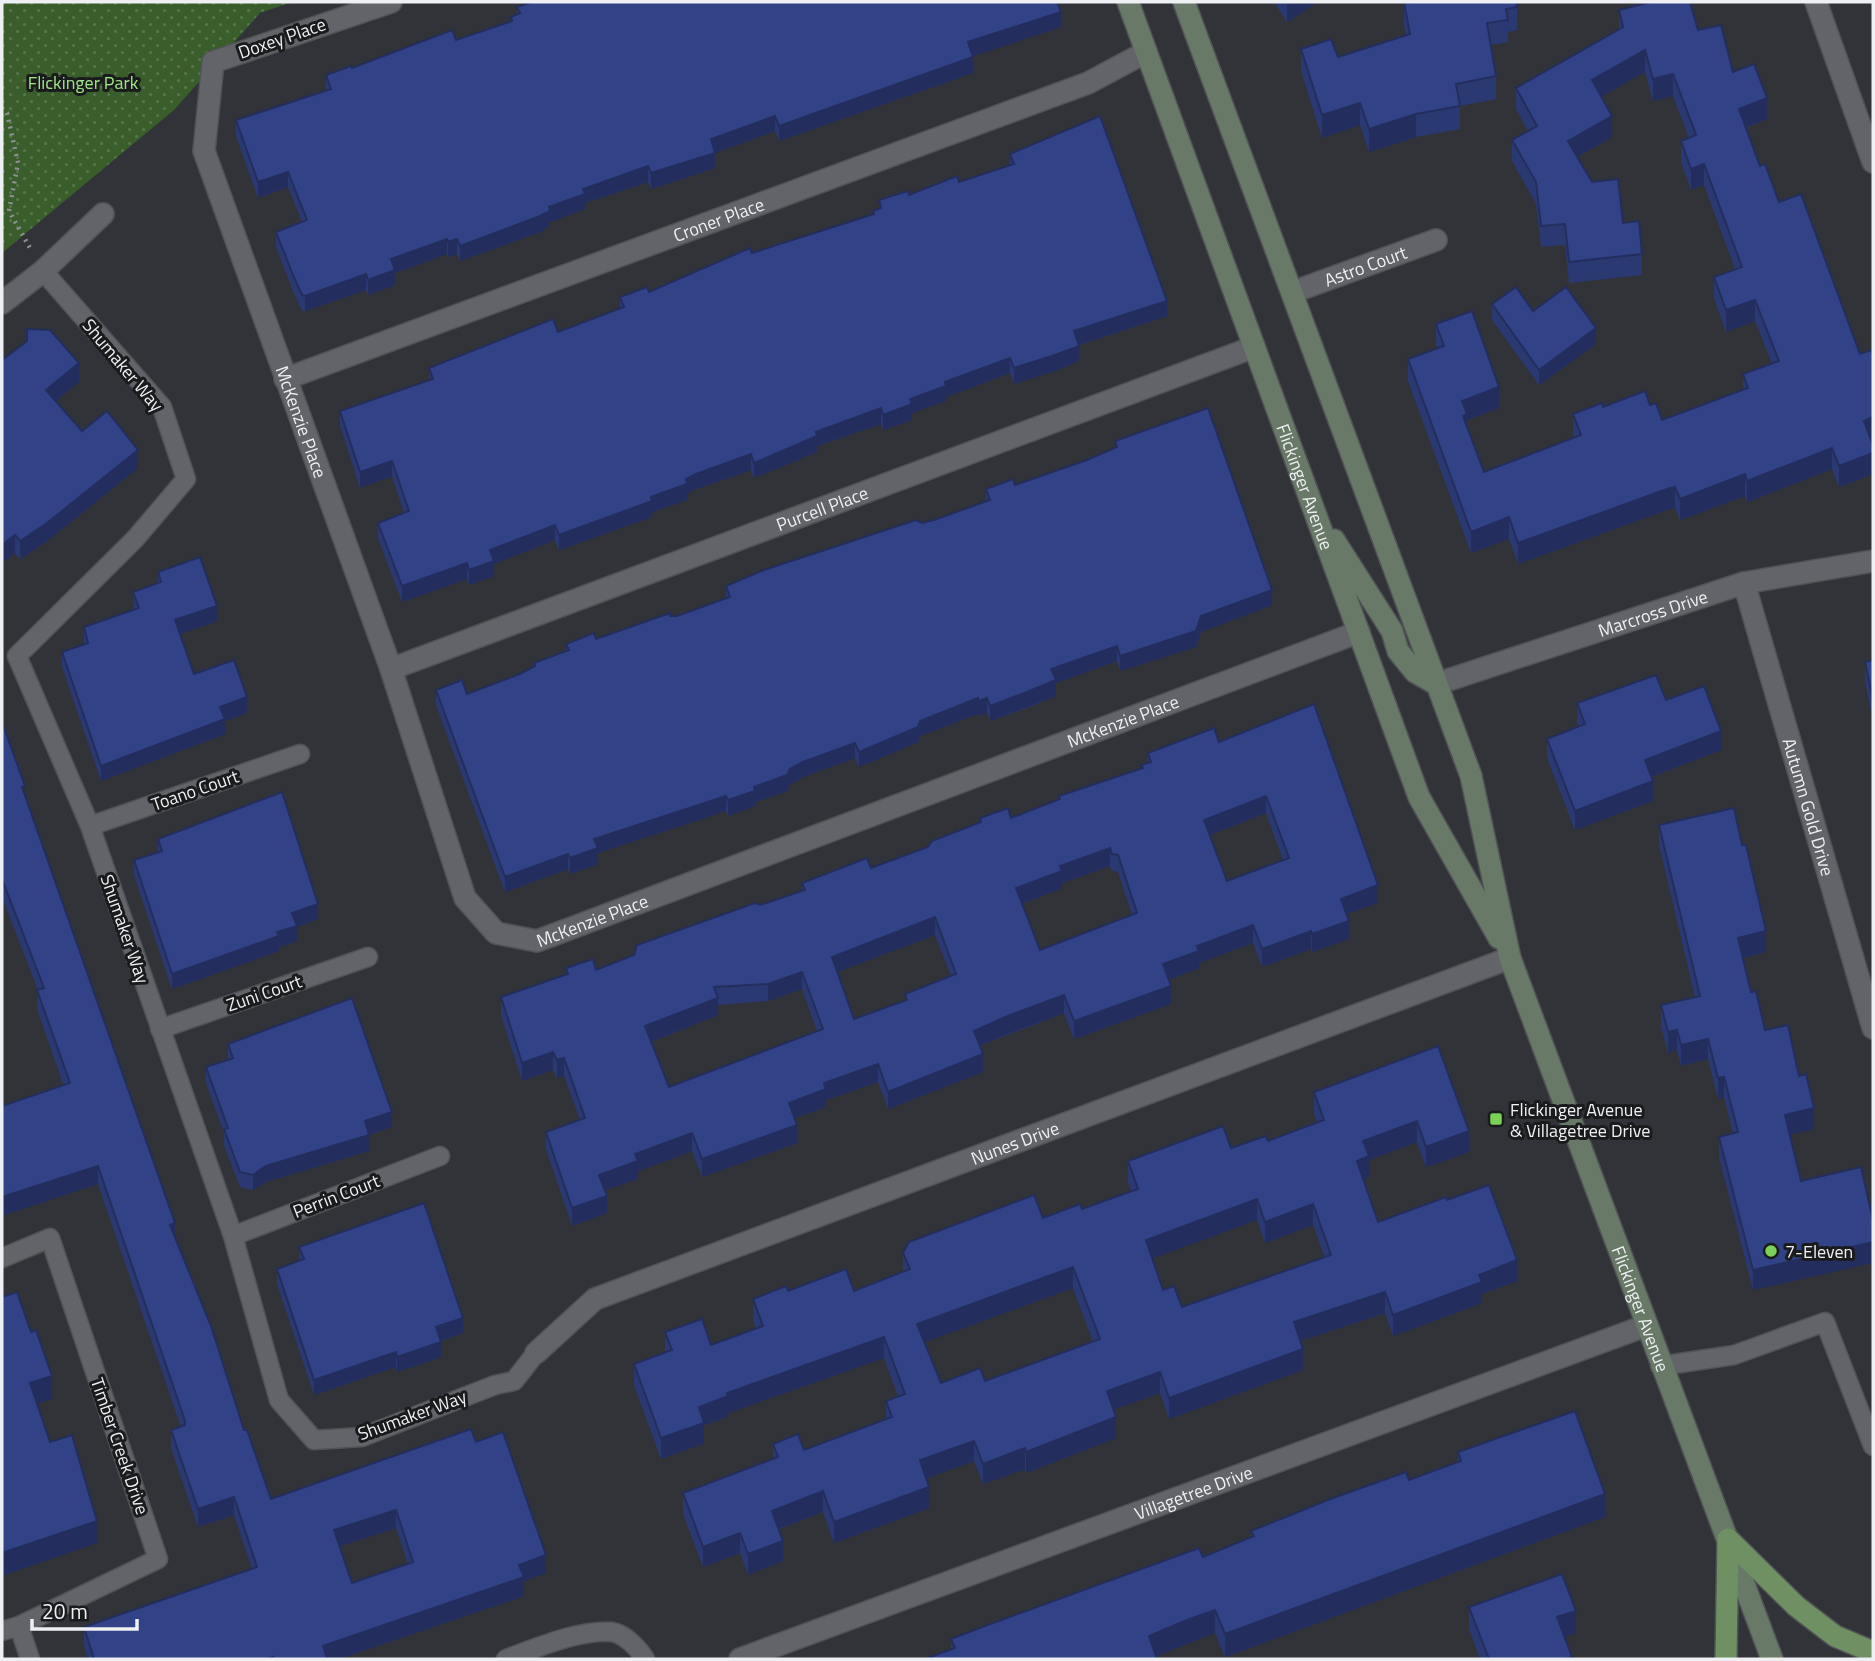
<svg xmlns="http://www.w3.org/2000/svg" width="1875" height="1661" viewBox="0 0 1875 1661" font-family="'Titillium Web',sans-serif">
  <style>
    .park { fill: url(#park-dots) }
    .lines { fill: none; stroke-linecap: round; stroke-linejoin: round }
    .service-casing { stroke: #515256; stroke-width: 21 }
    .minor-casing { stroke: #515256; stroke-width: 24 }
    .secondary-casing { stroke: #515256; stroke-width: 24 }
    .primary-casing { stroke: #515256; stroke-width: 24 }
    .path { stroke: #8f9094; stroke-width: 4.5; stroke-dasharray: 2 5; stroke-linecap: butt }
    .service { stroke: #62646a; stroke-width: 18 }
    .minor { stroke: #62646a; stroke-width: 21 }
    .secondary { stroke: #687a67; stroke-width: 21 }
    .primary { stroke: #6e9063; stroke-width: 21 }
    .wall { fill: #2b3973; fill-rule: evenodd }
    .shaded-wall { fill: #232e5e }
    .building { fill: #324286; stroke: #232e5e; stroke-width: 2; fill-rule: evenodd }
    .poi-dot { fill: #7bd156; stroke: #1a1b1d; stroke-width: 2.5 }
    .labels { text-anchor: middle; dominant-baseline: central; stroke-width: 6; stroke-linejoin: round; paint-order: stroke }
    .street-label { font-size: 18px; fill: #eff0f3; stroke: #1a1b1d }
    .park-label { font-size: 18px; fill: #a0e585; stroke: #1a1b1d }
    .poi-label { font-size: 18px; fill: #eff0f3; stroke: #1a1b1d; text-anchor: start }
  </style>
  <defs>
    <pattern id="park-dots" width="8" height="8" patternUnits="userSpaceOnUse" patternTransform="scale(1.75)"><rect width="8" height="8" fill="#395d2b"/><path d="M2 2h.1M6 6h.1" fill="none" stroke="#56754a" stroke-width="1.8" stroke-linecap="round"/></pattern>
  </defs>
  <rect width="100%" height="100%" fill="#313338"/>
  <path class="park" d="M 2,2 L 292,2 L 260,13 L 174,110 L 2,253 Z"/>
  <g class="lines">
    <defs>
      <path id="service" d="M 43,271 L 162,407 L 186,479 L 135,539 L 17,656 L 90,826 L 233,1236 L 279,1400 L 314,1440 L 362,1437 L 495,1385 L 514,1381 L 536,1353
        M 90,826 L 300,754
        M 160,1029 L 368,957
        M 233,1236 L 440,1156
        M 2,1258 L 50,1238 L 158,1559 L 19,1626 L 2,1631
        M 1660,1366 L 1734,1355 L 1825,1322 L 1873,1446
        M 19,1626 L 30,1659
        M 506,1659 C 536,1648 580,1629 612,1632 C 625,1634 639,1649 645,1659"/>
      <g id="minor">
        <path id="s1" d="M 391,2 L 213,62 L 204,151 L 391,669 L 465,898 L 496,933 L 537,941 L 1359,632"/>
        <path d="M 1816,2 L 1873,162"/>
        <path id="s2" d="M 1293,292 L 1436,240"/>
        <path d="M 2,303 L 43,271 L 103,214"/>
        <path id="s3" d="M 285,379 L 1088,83 L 1146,52"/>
        <path id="s4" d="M 1744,583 L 1873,1028"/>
        <path id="s5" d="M 391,669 L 1254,347"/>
        <path id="s6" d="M 1436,684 L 1744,583 L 1873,561"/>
        <path id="s7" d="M 536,1353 L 595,1299 L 1510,958"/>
        <path id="s8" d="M 740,1659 L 1645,1326"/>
      </g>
      <g id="secondary">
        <path id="s9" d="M 1128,2 L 1419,797 L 1499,938"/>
        <path id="s10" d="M 1184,2 L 1471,776 L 1510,958 L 1772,1659"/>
        <path d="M 1334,540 L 1392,631 L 1398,651 L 1415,672 L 1436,684"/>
      </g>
      <path id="primary" d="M 1728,1539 L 1796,1606 L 1835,1636 L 1873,1652
        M 1726,1659 L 1728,1539"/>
    </defs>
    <use href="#service" class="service-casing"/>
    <use href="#minor" class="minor-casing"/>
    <use href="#secondary" class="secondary-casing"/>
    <use href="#primary" class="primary-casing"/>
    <path class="path" d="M 2,108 L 7,113 L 18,163 L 9,211 L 30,248"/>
    <use href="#service" class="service"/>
    <use href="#minor" class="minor"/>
    <use href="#secondary" class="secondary"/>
    <use href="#primary" class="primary"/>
  </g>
  <path class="wall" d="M 1274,2 L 1318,2 L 1287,22 Z
    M 1404,3 L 1517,7 L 1517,30 L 1508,32 L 1508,42 L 1491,45 L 1496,76 L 1496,99 L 1460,106 L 1460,129 L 1416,137 L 1369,152 L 1360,125 L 1322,138 L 1301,71 L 1301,49 L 1338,57 L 1406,35 L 1404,26 Z
    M 517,7 L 1061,27 L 973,56 L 973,73 L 779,141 L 775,131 L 715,153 L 715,168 L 651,189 L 648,182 L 585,203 L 585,209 L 550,222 L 550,226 L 540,232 L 460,261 L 457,254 L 448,257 L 447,254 L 395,273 L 395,285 L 368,295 L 366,290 L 305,311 L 302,311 L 293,291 L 276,247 L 276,232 L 302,222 L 288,187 L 258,198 L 236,136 L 236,120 L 326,91 L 326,75 L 456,40 L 511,21 L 511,17 L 517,14 Z
    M 1619,10 L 1698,30 L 1733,72 L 1767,119 L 1746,128 L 1760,166 L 1860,354 L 1873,355 L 1873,438 L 1871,439 L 1873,445 L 1873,474 L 1839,487 L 1832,469 L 1747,502 L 1745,496 L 1680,520 L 1675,508 L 1667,510 L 1518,564 L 1509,539 L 1471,553 L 1408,381 L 1408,359 L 1438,348 L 1436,345 L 1436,324 L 1499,408 L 1467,420 L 1467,426 L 1484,472 L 1574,438 L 1573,435 L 1573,414 L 1603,407 L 1650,405 L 1662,420 L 1743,390 L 1743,374 L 1772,364 L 1755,321 L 1726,332 L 1714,298 L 1714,277 L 1735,269 L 1704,185 L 1691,190 L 1681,162 L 1681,141 L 1689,138 L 1673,96 L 1653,101 L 1645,72 L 1601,96 L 1612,137 L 1577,157 L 1592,182 L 1623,223 L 1642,254 L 1642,275 L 1569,283 L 1565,245 L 1541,247 L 1536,204 L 1512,161 L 1512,140 L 1528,131 L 1516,109 L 1516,88 L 1619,29 Z
    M 1010,154 L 1167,316 L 1079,345 L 1079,361 L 1055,371 L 1014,384 L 1010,373 L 946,397 L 946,401 L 912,413 L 912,420 L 883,430 L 881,424 L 817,446 L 817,452 L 754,478 L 751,470 L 696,489 L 687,494 L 687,500 L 652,512 L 652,517 L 559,550 L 555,540 L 494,564 L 494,576 L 469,585 L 467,579 L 402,602 L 378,538 L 378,523 L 404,513 L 392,476 L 360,488 L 340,426 L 340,411 L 429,380 L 429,368 L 558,332 L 620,309 L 620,297 L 649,292 L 752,253 L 873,214 L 873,211 L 879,209 L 879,200 L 909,195 L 959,182 L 1010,165 Z
    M 1492,304 L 1533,311 L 1596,344 L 1539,385 L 1492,320 Z
    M 2,360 L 79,382 L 55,401 L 82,431 L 138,468 L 47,541 L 20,559 L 15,553 L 2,563 Z
    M 1115,441 L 1272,605 L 1201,632 L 1196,647 L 1120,671 L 1117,661 L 1056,683 L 1056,696 L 1027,708 L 990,721 L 987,713 L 978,716 L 978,714 L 920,736 L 918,742 L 859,767 L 855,758 L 803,777 L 790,784 L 787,791 L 755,802 L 755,806 L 728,816 L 726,811 L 598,853 L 598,864 L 570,874 L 568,869 L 505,892 L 436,705 L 436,690 L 467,694 L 520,674 L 534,667 L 534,663 L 566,651 L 566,644 L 596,639 L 677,616 L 726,598 L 726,586 L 922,523 L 934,520 L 986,501 L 986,489 L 1015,485 L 1087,460 L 1115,448 Z
    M 158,572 L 217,621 L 180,634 L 194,674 L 247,713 L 225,721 L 225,734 L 101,781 L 62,667 L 62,652 L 84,644 L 84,627 L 134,609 L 133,592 L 158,583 Z
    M 1873,660 L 1873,721 L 1865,682 L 1865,662 Z
    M 1577,703 L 1721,750 L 1651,777 L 1653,801 L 1575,830 L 1547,758 L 1547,739 L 1579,726 L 1577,722 Z
    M 2,722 L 25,795 L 175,1238 L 244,1430 L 271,1499 L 476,1442 L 546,1573 L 524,1581 L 524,1596 L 339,1659 L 88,1659 L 84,1646 L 84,1627 L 252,1569 L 234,1515 L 198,1527 L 171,1448 L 171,1430 L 181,1427 L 98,1184 L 37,1009 L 38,990 L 2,897 ZM 396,1528 L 408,1564 L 352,1583 L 339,1546 Z
    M 1219,742 L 1378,903 L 1346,914 L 1349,939 L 1312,952 L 1311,949 L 1262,967 L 1253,943 L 1199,963 L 1199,968 L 1168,980 L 1171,1004 L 1074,1039 L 1064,1013 L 979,1046 L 983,1072 L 888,1109 L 878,1082 L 826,1100 L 826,1107 L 795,1118 L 797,1143 L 702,1177 L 692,1151 L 638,1171 L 638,1179 L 605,1190 L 607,1213 L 572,1226 L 546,1149 L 546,1132 L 580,1120 L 564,1076 L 557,1078 L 553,1070 L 522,1081 L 501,1015 L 501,997 L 566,975 L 566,968 L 596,970 L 760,905 L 802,891 L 802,883 L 871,868 L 928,847 L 980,823 L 980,818 L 1011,818 L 1059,799 L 1059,796 L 1141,768 L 1141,765 L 1148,763 L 1148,753 ZM 1266,813 L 1283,860 L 1227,881 L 1210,835 ZM 1110,866 L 1112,871 L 1118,872 L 1132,915 L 1040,950 L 1022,904 L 1062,888 L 1062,883 ZM 935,935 L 951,976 L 905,994 L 905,1001 L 854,1019 L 837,972 ZM 802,989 L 817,1031 L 669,1087 L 651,1042 L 718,1015 L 718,1005 L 768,1001 Z
    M 1659,825 L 1766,952 L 1743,958 L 1751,992 L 1765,1030 L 1799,1076 L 1814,1129 L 1790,1134 L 1753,1290 L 1719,1157 L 1719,1137 L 1733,1133 L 1724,1097 L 1718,1099 L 1708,1059 L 1681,1066 L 1677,1050 L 1668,1053 L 1661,1026 L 1661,1005 L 1695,997 L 1659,845 Z
    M 158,839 L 318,919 L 297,927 L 297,941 L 279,947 L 279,951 L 172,989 L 134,875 L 134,860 L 158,852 Z
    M 228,1044 L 392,1127 L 369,1135 L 369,1151 L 266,1182 L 253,1190 L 240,1187 L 224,1145 L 224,1133 L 206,1083 L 206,1067 L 228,1059 Z
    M 1438,1046 L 1469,1152 L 1426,1167 L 1417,1142 L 1369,1160 L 1369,1177 L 1363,1179 L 1378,1222 L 1447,1200 L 1517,1281 L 1482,1294 L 1482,1303 L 1393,1336 L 1385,1313 L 1300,1341 L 1303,1370 L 1169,1419 L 1160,1393 L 1114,1409 L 1116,1438 L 1026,1473 L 1025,1469 L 983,1484 L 974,1461 L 926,1478 L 929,1508 L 834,1543 L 823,1512 L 779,1529 L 783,1561 L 748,1575 L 740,1553 L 703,1567 L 683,1514 L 683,1493 L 773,1459 L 773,1444 L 804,1450 L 886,1419 L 886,1401 L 898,1396 L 884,1358 L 728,1413 L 728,1417 L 704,1425 L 704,1443 L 661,1459 L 634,1385 L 634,1364 L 665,1352 L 665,1332 L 711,1345 L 756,1329 L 753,1320 L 753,1299 L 788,1291 L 854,1291 L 903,1272 L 903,1253 L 1082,1209 L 1131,1191 L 1128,1182 L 1128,1161 L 1231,1148 L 1268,1141 L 1317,1122 L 1314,1113 L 1314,1092 ZM 1257,1220 L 1265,1243 L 1313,1225 L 1325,1258 L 1182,1307 L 1163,1290 L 1152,1258 ZM 1073,1288 L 1093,1342 L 985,1381 L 941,1383 L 924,1342 Z
    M 299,1247 L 463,1333 L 441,1341 L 441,1357 L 397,1372 L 396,1367 L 314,1395 L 277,1284 L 277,1269 L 299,1261 Z
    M 1458,1452 L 1605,1517 L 1225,1657 L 1215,1633 L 1156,1656 L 951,1649 L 951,1639 L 1203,1557 L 1251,1537 L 1251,1531 L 1409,1480 L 1458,1462 Z
    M 1469,1607 L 1576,1633 L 1565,1637 L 1572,1659 L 1480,1659 L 1469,1629 Z"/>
  <path class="shaded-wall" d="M 1292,2 L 1318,2 L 1287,22 L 1287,5 Z
    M 1061,12 L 1061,27 L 968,58 L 968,42 Z
    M 1645,50 L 1645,72 L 1592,102 L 1592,80 Z
    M 973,57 L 973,73 L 779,141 L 779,126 Z
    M 1673,74 L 1673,96 L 1653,101 L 1653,79 Z
    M 1767,98 L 1767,119 L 1739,130 L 1739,109 Z
    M 1360,103 L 1360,125 L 1322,138 L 1322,115 Z
    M 1416,114 L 1416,137 L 1369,152 L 1369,129 Z
    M 775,116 L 775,131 L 715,153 L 715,168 L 651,189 L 651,173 L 711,139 Z
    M 1612,116 L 1612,137 L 1568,162 L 1568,141 Z
    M 1704,164 L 1704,185 L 1691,190 L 1691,169 Z
    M 648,166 L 648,182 L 585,203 L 585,209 L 550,222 L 550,226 L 540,232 L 460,261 L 460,246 L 549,207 L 583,189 Z
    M 288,172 L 288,187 L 258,198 L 258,182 Z
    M 447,239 L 447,254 L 395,273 L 395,285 L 368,295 L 368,280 L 391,259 Z
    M 457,239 L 457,254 L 448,257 L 448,242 Z
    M 366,274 L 366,290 L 305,311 L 305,296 Z
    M 1755,300 L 1755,321 L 1726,332 L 1726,310 Z
    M 1167,301 L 1167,316 L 1074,346 L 1074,331 Z
    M 1596,328 L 1596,344 L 1539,385 L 1539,370 Z
    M 1079,346 L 1079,361 L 1055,371 L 1014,384 L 1014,368 Z
    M 1010,358 L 1010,373 L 946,397 L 946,401 L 912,413 L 912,420 L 883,430 L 883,415 L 910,399 L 945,382 Z
    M 79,363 L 79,382 L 46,408 L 46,390 Z
    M 1499,387 L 1499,408 L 1467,420 L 1467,436 L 1462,401 Z
    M 881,408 L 881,424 L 817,446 L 817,452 L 754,478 L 754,463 L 816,432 Z
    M 1873,417 L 1873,438 L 1864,442 L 1864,421 Z
    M 1832,448 L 1832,469 L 1747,502 L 1747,481 Z
    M 138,450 L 138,468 L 47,541 L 20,559 L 20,541 Z
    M 1873,453 L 1873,474 L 1839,487 L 1839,466 Z
    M 751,454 L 751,470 L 696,489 L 687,494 L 687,500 L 652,512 L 652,517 L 559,550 L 559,535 L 651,497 L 696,474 Z
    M 392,461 L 392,476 L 360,488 L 360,472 Z
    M 1745,474 L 1745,496 L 1680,520 L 1680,499 Z
    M 1675,487 L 1675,508 L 1667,510 L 1518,564 L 1518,543 L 1667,489 Z
    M 1509,517 L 1509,539 L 1471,553 L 1471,532 Z
    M 555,525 L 555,540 L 494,564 L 494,576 L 469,585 L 469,570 L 490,550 Z
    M 15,535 L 15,553 L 2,563 L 2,545 Z
    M 467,563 L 467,579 L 402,602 L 402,586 Z
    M 1272,590 L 1272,605 L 1201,632 L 1196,647 L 1120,671 L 1120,656 L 1201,616 Z
    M 217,606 L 217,621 L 175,636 L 175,620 Z
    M 1117,646 L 1117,661 L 1056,683 L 1056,696 L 990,721 L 990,706 L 1051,669 Z
    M 247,697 L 247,713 L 225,721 L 225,734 L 101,781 L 101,766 L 220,707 Z
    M 978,698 L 978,714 L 920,736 L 918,742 L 859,767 L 859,752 L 920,721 Z
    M 987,698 L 987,713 L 978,716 L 978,701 Z
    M 1721,731 L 1721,750 L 1645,779 L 1645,760 Z
    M 855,743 L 855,758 L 803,777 L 790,784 L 787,791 L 755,802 L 755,806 L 728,816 L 728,800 L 803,762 Z
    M 1653,781 L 1653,801 L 1575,830 L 1575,811 Z
    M 726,796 L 726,811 L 598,853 L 598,864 L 570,874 L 570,858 L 594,839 Z
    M 1266,796 L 1266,813 L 1204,837 L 1204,820 Z
    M 1110,848 L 1110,866 L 1062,883 L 1062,888 L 1016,906 L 1016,888 L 1060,866 Z
    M 568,854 L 568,869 L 505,892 L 505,877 Z
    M 1378,885 L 1378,903 L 1341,916 L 1341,899 Z
    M 318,904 L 318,919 L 297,927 L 297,941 L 279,947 L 279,951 L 172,989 L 172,974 L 277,932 L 292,913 Z
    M 935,917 L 935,935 L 832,974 L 832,957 Z
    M 1349,921 L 1349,939 L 1312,952 L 1312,934 Z
    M 1253,925 L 1253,943 L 1199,963 L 1199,968 L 1163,982 L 1163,964 L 1197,946 Z
    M 1311,931 L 1311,949 L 1262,967 L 1262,949 Z
    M 1766,931 L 1766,952 L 1738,959 L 1738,938 Z
    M 802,972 L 802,989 L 768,1001 L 768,984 Z
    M 1171,986 L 1171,1004 L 1074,1039 L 1074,1021 Z
    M 1064,995 L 1064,1013 L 1010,1033 L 974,1048 L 974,1031 L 1010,1015 Z
    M 718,998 L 718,1015 L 645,1044 L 645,1026 Z
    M 1677,1030 L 1677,1050 L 1668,1053 L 1668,1032 Z
    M 1708,1039 L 1708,1059 L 1681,1066 L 1681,1045 Z
    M 553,1052 L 553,1070 L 522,1081 L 522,1063 Z
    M 983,1054 L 983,1072 L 888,1109 L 888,1092 Z
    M 564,1058 L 564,1076 L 557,1078 L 557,1060 Z
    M 878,1064 L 878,1082 L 826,1100 L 826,1107 L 789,1120 L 789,1103 L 824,1083 Z
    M 1724,1077 L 1724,1097 L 1718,1099 L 1718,1078 Z
    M 1814,1108 L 1814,1129 L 1785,1136 L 1785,1115 Z
    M 392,1112 L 392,1127 L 365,1136 L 365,1121 Z
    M 1417,1121 L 1417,1142 L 1369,1160 L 1369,1177 L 1357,1181 L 1357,1161 L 1363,1141 Z
    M 797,1125 L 797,1143 L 702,1177 L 702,1159 Z
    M 1469,1131 L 1469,1152 L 1426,1167 L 1426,1147 Z
    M 692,1133 L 692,1151 L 638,1171 L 638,1179 L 599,1192 L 599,1175 L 635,1154 Z
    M 369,1135 L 369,1151 L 266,1182 L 253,1190 L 253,1175 L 266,1166 Z
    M 98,1166 L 98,1184 L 2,1216 L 2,1197 Z
    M 607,1196 L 607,1213 L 572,1226 L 572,1208 Z
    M 1257,1199 L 1257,1220 L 1146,1261 L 1146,1240 Z
    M 1313,1204 L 1313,1225 L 1265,1243 L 1265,1222 Z
    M 175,1223 L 175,1242 L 170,1225 Z
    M 1873,1242 L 1873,1263 L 1753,1290 L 1753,1270 Z
    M 1517,1260 L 1517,1281 L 1482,1294 L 1482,1303 L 1393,1336 L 1393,1315 L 1479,1275 Z
    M 1073,1267 L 1073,1288 L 917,1345 L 917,1324 Z
    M 1385,1292 L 1385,1313 L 1294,1343 L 1294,1322 Z
    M 463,1318 L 463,1333 L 436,1342 L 436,1327 Z
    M 884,1337 L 884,1358 L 728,1413 L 728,1417 L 704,1425 L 704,1443 L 661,1459 L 661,1438 L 699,1407 L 727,1393 Z
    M 441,1342 L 441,1357 L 397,1372 L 397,1357 Z
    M 1303,1349 L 1303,1370 L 1169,1419 L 1169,1398 Z
    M 396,1352 L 396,1367 L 314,1395 L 314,1380 Z
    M 1160,1372 L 1160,1393 L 1107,1412 L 1107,1391 Z
    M 52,1376 L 52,1399 L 30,1406 L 30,1383 Z
    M 1116,1417 L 1116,1438 L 1026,1473 L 1026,1452 Z
    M 974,1441 L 974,1461 L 920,1481 L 920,1460 Z
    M 1025,1448 L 1025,1469 L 983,1484 L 983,1464 Z
    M 929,1487 L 929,1508 L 834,1543 L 834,1522 Z
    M 823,1491 L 823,1512 L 772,1531 L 772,1511 Z
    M 1605,1494 L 1605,1517 L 1225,1657 L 1225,1634 Z
    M 234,1497 L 234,1515 L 198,1527 L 198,1509 Z
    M 396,1510 L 396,1528 L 334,1548 L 334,1530 Z
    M 97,1521 L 97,1543 L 2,1576 L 2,1553 Z
    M 740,1533 L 740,1553 L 703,1567 L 703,1547 Z
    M 783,1541 L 783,1561 L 748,1575 L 748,1554 Z
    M 546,1555 L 546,1573 L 524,1581 L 524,1596 L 339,1659 L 323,1659 L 323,1646 L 519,1565 Z
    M 1215,1610 L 1215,1633 L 1149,1659 L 1149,1636 Z
    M 1576,1611 L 1576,1633 L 1557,1640 L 1557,1617 Z"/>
  <path class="building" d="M 532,2 L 1057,2 L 1061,12 L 968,42 L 973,57 L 779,126 L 775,116 L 711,139 L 715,153 L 651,173 L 648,166 L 583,189 L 585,194 L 549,207 L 550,211 L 540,216 L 460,246 L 457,239 L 448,242 L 447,239 L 391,259 L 395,270 L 368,280 L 366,274 L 305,296 L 302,295 L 293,275 L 276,232 L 307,220 L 288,172 L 258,182 L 236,120 L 331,89 L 326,75 L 351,66 L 352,68 L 452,30 L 456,40 L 512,21 L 511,17 L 520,13 L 517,7 Z
    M 1409,2 L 1516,2 L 1517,7 L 1506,9 L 1508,20 L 1487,23 L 1496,76 L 1456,84 L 1460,106 L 1416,114 L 1369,129 L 1360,103 L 1322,115 L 1301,49 L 1331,39 L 1338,57 L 1410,34 L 1404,3 Z
    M 1651,2 L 1690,2 L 1698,30 L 1721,25 L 1733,72 L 1754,64 L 1767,98 L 1739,109 L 1760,166 L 1765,164 L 1779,202 L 1801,194 L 1860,354 L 1871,350 L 1873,355 L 1873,417 L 1864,421 L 1873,445 L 1873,453 L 1839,466 L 1832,448 L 1747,481 L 1745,474 L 1680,499 L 1675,487 L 1667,489 L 1518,543 L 1509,517 L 1471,532 L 1408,359 L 1444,346 L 1436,324 L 1472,311 L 1499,387 L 1462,401 L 1467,414 L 1463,416 L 1484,472 L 1581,435 L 1573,414 L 1602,403 L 1603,407 L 1645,391 L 1650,405 L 1656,403 L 1662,420 L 1748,388 L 1743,374 L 1779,361 L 1755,300 L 1726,310 L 1714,277 L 1742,267 L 1704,164 L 1691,169 L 1681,141 L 1696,135 L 1673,74 L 1653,79 L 1645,50 L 1592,80 L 1612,116 L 1568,141 L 1592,182 L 1618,179 L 1623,223 L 1639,221 L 1642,254 L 1569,262 L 1565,224 L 1541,226 L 1536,182 L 1512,140 L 1537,126 L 1516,88 L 1623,27 L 1619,10 Z
    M 1100,116 L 1167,301 L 1074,331 L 1079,346 L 1055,355 L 1014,368 L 1010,358 L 945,382 L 946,386 L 910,399 L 912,404 L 883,415 L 881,408 L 816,432 L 817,436 L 754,463 L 751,454 L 696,474 L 686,479 L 687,484 L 651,497 L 652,501 L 559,535 L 555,525 L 490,550 L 494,561 L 469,570 L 467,563 L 402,586 L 378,523 L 409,511 L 392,461 L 360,472 L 340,411 L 433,379 L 429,368 L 553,319 L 558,332 L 624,307 L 620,297 L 647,287 L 649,292 L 750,248 L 752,253 L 874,214 L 873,211 L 881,208 L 879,200 L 908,191 L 909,195 L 957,176 L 959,182 L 1014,164 L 1010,154 Z
    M 1516,287 L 1533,311 L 1566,287 L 1596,328 L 1539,370 L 1492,304 Z
    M 27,329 L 50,330 L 79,363 L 46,390 L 82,431 L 107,411 L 138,450 L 47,523 L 20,541 L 15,535 L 2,545 L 2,360 L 27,341 Z
    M 1208,408 L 1272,590 L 1201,616 L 1196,631 L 1120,656 L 1117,646 L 1051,669 L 1056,680 L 1027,692 L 990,706 L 987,698 L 978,701 L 978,698 L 920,721 L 918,727 L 859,752 L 855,743 L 803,762 L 790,769 L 787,775 L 754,787 L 755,791 L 728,800 L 726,796 L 594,839 L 598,848 L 570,858 L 568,854 L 505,877 L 436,690 L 462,680 L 467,694 L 520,674 L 535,666 L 534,663 L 569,650 L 566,644 L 594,633 L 596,639 L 670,613 L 670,616 L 677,616 L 730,597 L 726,586 L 764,570 L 916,520 L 922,523 L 934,520 L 990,500 L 986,489 L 1013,479 L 1015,485 L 1087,460 L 1117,447 L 1115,441 Z
    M 200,557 L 217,606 L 175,620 L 194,674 L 234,660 L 247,697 L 220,707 L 225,719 L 101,766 L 62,652 L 88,643 L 84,627 L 139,608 L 133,592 L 161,582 L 158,572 Z
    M 1873,660 L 1873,700 L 1865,662 Z
    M 1656,675 L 1666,700 L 1704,686 L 1721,731 L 1645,760 L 1653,781 L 1575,811 L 1547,739 L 1585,724 L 1577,703 Z
    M 1314,704 L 1378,885 L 1341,899 L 1349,921 L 1312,934 L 1311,931 L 1262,949 L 1253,925 L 1197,946 L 1199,951 L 1163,964 L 1171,986 L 1074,1021 L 1064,995 L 1010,1015 L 974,1031 L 983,1054 L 888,1092 L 878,1064 L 824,1083 L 826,1089 L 789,1103 L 797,1125 L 702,1159 L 692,1133 L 635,1154 L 638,1161 L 599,1175 L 607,1196 L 572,1208 L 546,1132 L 585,1118 L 564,1058 L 557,1060 L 553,1052 L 522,1063 L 501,997 L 568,974 L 566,968 L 593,959 L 596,970 L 634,955 L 637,945 L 755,903 L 760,905 L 805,890 L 802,883 L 867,858 L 871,868 L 928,847 L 932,841 L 981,822 L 980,818 L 1008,808 L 1011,818 L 1060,799 L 1059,796 L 1143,768 L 1141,765 L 1151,762 L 1148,753 L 1214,728 L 1219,742 ZM 1266,796 L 1289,858 L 1227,881 L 1204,820 ZM 1110,848 L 1112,854 L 1118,855 L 1137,913 L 1040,950 L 1016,888 L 1062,871 L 1060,866 ZM 935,917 L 956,974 L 905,994 L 907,1000 L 854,1019 L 832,957 ZM 802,972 L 823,1029 L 669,1087 L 645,1026 L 718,998 L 714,987 L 768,984 Z
    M 2,722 L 25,786 L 22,787 L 175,1223 L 170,1225 L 211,1326 L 244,1430 L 247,1430 L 271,1499 L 471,1429 L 476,1442 L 503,1432 L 546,1555 L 519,1565 L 524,1577 L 323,1646 L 327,1659 L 273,1659 L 273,1657 L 267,1659 L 94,1659 L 84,1627 L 257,1567 L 234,1497 L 198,1509 L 171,1430 L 185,1425 L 185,1421 L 98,1166 L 2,1197 L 2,1106 L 70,1083 L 37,990 L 44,988 L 2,879 ZM 396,1510 L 413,1562 L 352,1583 L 334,1530 Z
    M 282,792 L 318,904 L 292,913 L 297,926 L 277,932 L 279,936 L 172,974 L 134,860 L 162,851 L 158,839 Z
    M 1734,808 L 1742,845 L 1746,845 L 1766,931 L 1738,938 L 1751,992 L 1756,991 L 1765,1030 L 1788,1025 L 1799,1076 L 1806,1074 L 1814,1108 L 1785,1115 L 1801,1181 L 1861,1167 L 1873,1220 L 1873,1242 L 1753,1270 L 1719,1137 L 1738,1132 L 1724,1077 L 1718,1078 L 1708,1039 L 1681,1045 L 1677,1030 L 1668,1032 L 1661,1005 L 1700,996 L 1659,825 Z
    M 352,998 L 392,1112 L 365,1121 L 369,1135 L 266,1166 L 253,1175 L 240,1172 L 224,1129 L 228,1128 L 206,1067 L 233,1058 L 228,1044 Z
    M 1438,1046 L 1469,1131 L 1426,1147 L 1417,1121 L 1363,1141 L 1369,1156 L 1357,1161 L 1378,1222 L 1446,1197 L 1447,1200 L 1489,1185 L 1517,1260 L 1479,1275 L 1482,1282 L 1393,1315 L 1385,1292 L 1294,1322 L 1303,1349 L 1169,1398 L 1160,1372 L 1107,1391 L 1116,1417 L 1026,1452 L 1025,1448 L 983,1464 L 974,1441 L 920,1460 L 929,1487 L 834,1522 L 823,1491 L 772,1511 L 783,1541 L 748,1554 L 740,1533 L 703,1547 L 683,1493 L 778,1457 L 773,1444 L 798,1434 L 804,1450 L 892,1417 L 886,1401 L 905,1394 L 884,1337 L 727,1393 L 728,1396 L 699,1407 L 704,1423 L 661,1438 L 634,1364 L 672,1350 L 665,1332 L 702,1319 L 711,1345 L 763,1326 L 753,1299 L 786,1286 L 788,1291 L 846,1269 L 854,1291 L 910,1269 L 903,1253 L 909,1242 L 1034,1195 L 1043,1218 L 1080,1204 L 1082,1209 L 1138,1189 L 1128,1161 L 1223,1126 L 1231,1148 L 1266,1136 L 1268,1141 L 1324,1120 L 1314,1092 ZM 1257,1199 L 1265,1222 L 1313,1204 L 1331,1255 L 1182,1307 L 1174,1286 L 1163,1290 L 1146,1240 ZM 1073,1267 L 1100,1339 L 985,1381 L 980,1368 L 941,1383 L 917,1324 Z
    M 424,1203 L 463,1318 L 436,1327 L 441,1342 L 397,1357 L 396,1352 L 314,1380 L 277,1269 L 304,1259 L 299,1247 Z
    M 17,1292 L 31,1332 L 36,1330 L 52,1376 L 30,1383 L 50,1442 L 72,1435 L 97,1521 L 2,1553 L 2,1297 Z
    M 1575,1411 L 1605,1494 L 1225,1634 L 1215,1610 L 1187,1620 L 1149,1636 L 1157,1659 L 925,1659 L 955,1648 L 951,1639 L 985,1626 L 1199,1548 L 1203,1557 L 1254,1536 L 1251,1531 L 1333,1498 L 1406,1472 L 1409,1480 L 1461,1461 L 1458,1452 Z
    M 1562,1574 L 1576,1611 L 1557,1617 L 1572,1657 L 1565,1659 L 1489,1659 L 1469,1607 Z"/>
  <g class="poi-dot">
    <rect x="1489" y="1112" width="14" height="14" rx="3.5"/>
    <circle cx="1771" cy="1251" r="7"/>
  </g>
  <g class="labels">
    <g class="street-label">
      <text transform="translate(282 38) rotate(-19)">Doxey Place</text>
      <text stroke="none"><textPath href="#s3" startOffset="462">Croner Place</textPath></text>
      <text stroke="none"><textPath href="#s2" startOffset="77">Astro Court</textPath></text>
      <text transform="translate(123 365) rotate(50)">Shumaker Way</text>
      <text stroke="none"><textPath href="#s1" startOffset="565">McKenzie Place</textPath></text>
      <text stroke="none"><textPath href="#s9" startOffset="516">Flickinger Avenue</textPath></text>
      <text stroke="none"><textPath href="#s5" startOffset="460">Purcell Place</textPath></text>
      <text stroke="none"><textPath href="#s6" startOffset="228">Marcross Drive</textPath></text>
      <text stroke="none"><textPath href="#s1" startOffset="1783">McKenzie Place</textPath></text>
      <text transform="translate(195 790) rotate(-19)">Toano Court</text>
      <text stroke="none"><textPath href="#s4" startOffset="233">Autumn Gold Drive</textPath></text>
      <text stroke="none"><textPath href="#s1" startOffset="1216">McKenzie Place</textPath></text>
      <text transform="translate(125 929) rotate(71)">Shumaker Way</text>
      <text transform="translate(264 993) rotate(-19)">Zuni Court</text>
      <text stroke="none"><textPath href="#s7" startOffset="528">Nunes Drive</textPath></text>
      <text transform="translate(336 1196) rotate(-21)">Perrin Court</text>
      <text stroke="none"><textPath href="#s10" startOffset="1386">Flickinger Avenue</textPath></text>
      <text transform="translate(412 1415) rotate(-20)">Shumaker Way</text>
      <text transform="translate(120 1446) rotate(71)">Timber Creek Drive</text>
      <text stroke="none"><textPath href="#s8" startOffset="483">Villagetree Drive</textPath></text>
    </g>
    <g class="park-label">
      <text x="83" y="82">Flickinger Park</text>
    </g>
    <g class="poi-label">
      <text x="1510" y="1109">Flickinger Avenue<tspan x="1510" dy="21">&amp; Villagetree Drive</tspan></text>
      <text x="1785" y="1251">7-Eleven</text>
    </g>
  </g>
  <rect width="1875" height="1661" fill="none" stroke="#eff0f3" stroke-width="7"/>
  <path d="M32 1619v10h105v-10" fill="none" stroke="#eff0f3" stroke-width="3.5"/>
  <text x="42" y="1619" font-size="21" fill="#eff0f3" stroke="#1a1b1d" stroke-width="5" paint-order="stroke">20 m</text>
</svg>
